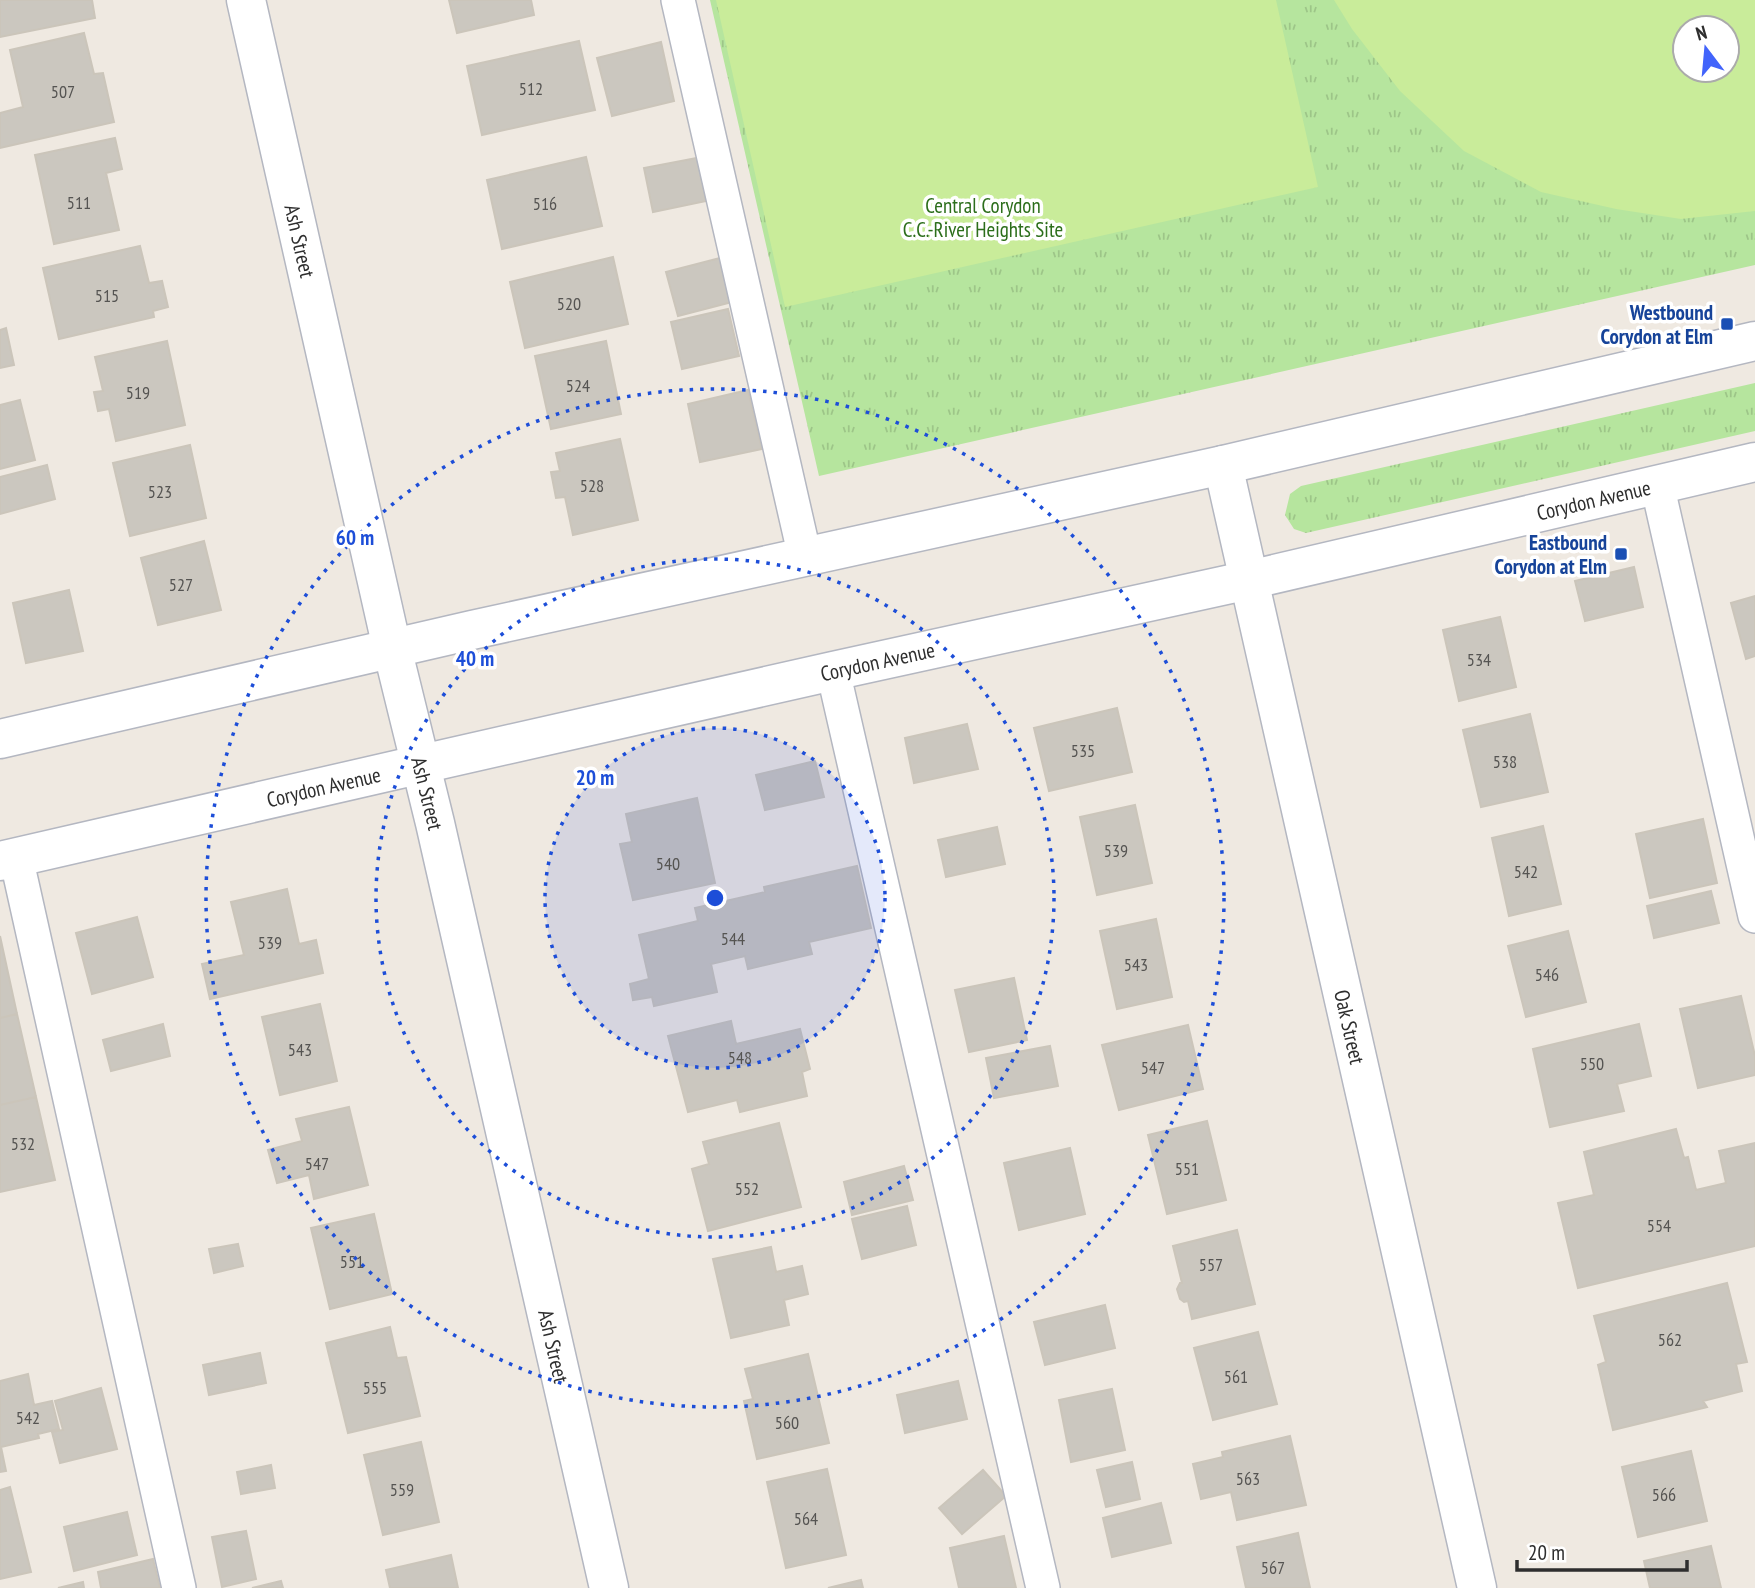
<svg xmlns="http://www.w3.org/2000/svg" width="1755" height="1588" viewBox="0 0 1755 1588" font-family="'PT Sans Narrow',sans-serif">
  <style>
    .grass { fill: url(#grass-tufts); fill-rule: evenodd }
    .pitch { fill: #c9ec9a; fill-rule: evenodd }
    .building { fill: #cbc7bf; stroke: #cbc5ba; stroke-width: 2 }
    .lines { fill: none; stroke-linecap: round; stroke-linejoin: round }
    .service-casing { stroke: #b4b7c1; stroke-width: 36 }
    .minor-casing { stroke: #b4b7c1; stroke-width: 41 }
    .secondary-casing { stroke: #b4b7c1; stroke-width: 41 }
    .service { stroke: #fff; stroke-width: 33 }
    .minor { stroke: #fff; stroke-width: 38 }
    .secondary { stroke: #fff; stroke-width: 38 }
    .ring { fill: none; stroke: #1d4ed8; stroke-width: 3.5; stroke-dasharray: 3.5 7 }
    .transit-dot { fill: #1a4fb4; stroke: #fff; stroke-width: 2.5 }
    .labels { text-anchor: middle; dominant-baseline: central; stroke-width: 7; stroke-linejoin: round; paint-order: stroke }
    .number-label { font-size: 18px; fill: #555452 }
    .park-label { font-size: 21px; fill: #2c6e1b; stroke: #fff }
    .street-label { font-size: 21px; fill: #2e2e2e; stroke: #fff }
    .transit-label { font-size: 21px; font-weight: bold; fill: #164399; stroke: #fff; text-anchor: end }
    .centre { fill: #1d4ed8; stroke: #fff; stroke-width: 3.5 }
    .ring-label { font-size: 21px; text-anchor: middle; font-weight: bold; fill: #1d4ed8; stroke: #fff; stroke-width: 7; stroke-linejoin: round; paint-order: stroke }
  </style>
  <defs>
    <pattern id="grass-tufts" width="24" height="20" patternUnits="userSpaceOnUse" patternTransform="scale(1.75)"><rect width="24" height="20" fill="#b6e59e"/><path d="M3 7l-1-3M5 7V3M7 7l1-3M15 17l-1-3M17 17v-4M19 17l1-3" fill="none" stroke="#9dc588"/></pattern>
  </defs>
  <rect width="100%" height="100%" fill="#efe9e1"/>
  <path class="grass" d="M 710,0 L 1755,0 L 1755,265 L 819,476 ZM 1685,28 L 1727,28 L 1727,70 L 1685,70 Z
    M 1755,383 L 1755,431 L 1306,533 L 1294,529 L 1285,515 L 1290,494 L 1301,486 Z"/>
  <path class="pitch" d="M 716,0 L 1276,0 L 1318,187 L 785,307 Z
    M 1334,0 L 1755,0 L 1755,211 L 1681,219 L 1616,209 L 1541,192 L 1464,151 L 1400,91 L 1352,29 ZM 1727,28 L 1727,70 L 1685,70 L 1685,28 Z"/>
  <path class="building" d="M 0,0 L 92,0 L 95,18 L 0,37 Z
    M 449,0 L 531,0 L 534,15 L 457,33 Z
    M 84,33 L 94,74 L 103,73 L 114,122 L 0,148 L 0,113 L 23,107 L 10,50 Z
    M 579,41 L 595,110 L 482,135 L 467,66 Z
    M 661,42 L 674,101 L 612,116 L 597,58 Z
    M 115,138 L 122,169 L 106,173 L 119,230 L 54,244 L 35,155 Z
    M 586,157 L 602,226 L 502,249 L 487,180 Z
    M 697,158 L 706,201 L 653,212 L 644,168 Z
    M 140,246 L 149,283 L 162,281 L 168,307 L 153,311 L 154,317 L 59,339 L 43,268 Z
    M 613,257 L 628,324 L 525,348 L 510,282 Z
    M 720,258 L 732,302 L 678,316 L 666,272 Z
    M 728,309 L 739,356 L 682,369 L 671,322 Z
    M 6,328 L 14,365 L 0,368 L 0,330 Z
    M 167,341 L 185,425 L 116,441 L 109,409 L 98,411 L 94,392 L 103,391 L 95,357 Z
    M 606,341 L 621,414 L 551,429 L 535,356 Z
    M 748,390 L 762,449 L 700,462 L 688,404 Z
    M 20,400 L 35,460 L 0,469 L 0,405 Z
    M 620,439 L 638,520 L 573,535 L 565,497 L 556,498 L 551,472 L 560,471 L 556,453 Z
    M 190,445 L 206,518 L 130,536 L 113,463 Z
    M 47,465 L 55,499 L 0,514 L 0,477 Z
    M 204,541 L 221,610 L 158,625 L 141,558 Z
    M 1634,567 L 1643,607 L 1585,621 L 1575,581 Z
    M 69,590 L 83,651 L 26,663 L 13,603 Z
    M 1755,596 L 1755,656 L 1746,659 L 1731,603 Z
    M 1500,617 L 1516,687 L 1459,701 L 1443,630 Z
    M 1117,708 L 1132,772 L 1049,791 L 1034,728 Z
    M 1530,714 L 1548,792 L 1481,807 L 1463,730 Z
    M 967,724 L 978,769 L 914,783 L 905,738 Z
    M 815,761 L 824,797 L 765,810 L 756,775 Z
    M 697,798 L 715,883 L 633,900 L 620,844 L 632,842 L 626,814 Z
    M 1135,805 L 1152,883 L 1097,895 L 1080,817 Z
    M 1703,819 L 1717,883 L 1650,898 L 1636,834 Z
    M 1543,826 L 1561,904 L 1509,916 L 1492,838 Z
    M 997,827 L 1005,864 L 946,877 L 938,840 Z
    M 857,866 L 871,928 L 809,942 L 812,954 L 748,969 L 745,956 L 711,964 L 717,992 L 654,1006 L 652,997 L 633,1000 L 630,984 L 649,979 L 639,935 L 698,921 L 695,908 L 765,892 L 764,887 Z
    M 287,889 L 299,944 L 316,940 L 323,973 L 210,999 L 202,964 L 244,955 L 231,902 Z
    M 1711,891 L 1719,923 L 1654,938 L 1647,906 Z
    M 137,917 L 153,977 L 92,994 L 76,933 Z
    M 1156,919 L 1172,997 L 1117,1009 L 1100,931 Z
    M 1568,931 L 1586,1002 L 1526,1017 L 1508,946 Z
    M 0,936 L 17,1014 L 0,1018 Z
    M 1014,978 L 1027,1040 L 969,1052 L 955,990 Z
    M 1741,996 L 1755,1056 L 1755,1075 L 1698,1088 L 1680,1009 Z
    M 320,1004 L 337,1081 L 280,1095 L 262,1017 Z
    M 17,1014 L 36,1097 L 0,1105 L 0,1018 Z
    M 731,1021 L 736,1044 L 800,1029 L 810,1069 L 802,1072 L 807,1096 L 740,1112 L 737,1100 L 688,1112 L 668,1036 Z
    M 163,1024 L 170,1056 L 111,1071 L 103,1040 Z
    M 1639,1024 L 1651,1076 L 1617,1084 L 1624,1111 L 1550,1127 L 1533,1049 Z
    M 1188,1025 L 1203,1089 L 1119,1110 L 1102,1045 Z
    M 1050,1046 L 1058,1086 L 994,1098 L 986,1058 Z
    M 36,1097 L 55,1180 L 0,1192 L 0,1105 Z
    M 349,1107 L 368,1185 L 314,1199 L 309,1175 L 277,1183 L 268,1150 L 302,1141 L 296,1119 Z
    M 1207,1121 L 1226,1200 L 1167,1214 L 1148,1135 Z
    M 779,1123 L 801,1207 L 708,1231 L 692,1169 L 709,1164 L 703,1142 Z
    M 1676,1129 L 1684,1158 L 1688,1157 L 1696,1190 L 1726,1183 L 1719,1151 L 1755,1143 L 1755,1246 L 1578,1288 L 1558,1203 L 1594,1195 L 1584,1152 Z
    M 1070,1148 L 1085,1214 L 1019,1230 L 1004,1163 Z
    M 904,1166 L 913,1200 L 852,1215 L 844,1182 Z
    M 907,1206 L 916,1245 L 862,1259 L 852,1219 Z
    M 374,1214 L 392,1294 L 330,1309 L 311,1228 Z
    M 1237,1230 L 1255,1304 L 1192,1319 L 1188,1301 L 1184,1302 L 1180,1299 L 1177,1289 L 1180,1283 L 1182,1283 L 1173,1246 Z
    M 238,1244 L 243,1266 L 214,1273 L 209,1249 Z
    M 771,1247 L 776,1272 L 802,1266 L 808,1294 L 784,1300 L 789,1325 L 731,1338 L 713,1259 Z
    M 1727,1283 L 1747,1362 L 1736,1364 L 1742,1391 L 1703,1401 L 1707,1407 L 1613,1430 L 1598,1365 L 1606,1362 L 1594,1316 Z
    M 1105,1305 L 1115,1348 L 1045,1365 L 1034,1322 Z
    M 390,1327 L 397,1358 L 406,1357 L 420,1416 L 348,1433 L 326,1343 Z
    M 1258,1332 L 1277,1404 L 1213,1420 L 1194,1348 Z
    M 260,1353 L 266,1383 L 209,1395 L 203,1365 Z
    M 808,1354 L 829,1443 L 757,1459 L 744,1401 L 753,1399 L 745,1369 Z
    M 28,1374 L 34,1405 L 52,1401 L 59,1429 L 38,1434 L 39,1438 L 1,1447 L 6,1471 L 0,1472 L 0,1381 Z
    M 958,1381 L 967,1419 L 905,1433 L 897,1395 Z
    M 101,1388 L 117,1449 L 60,1463 L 52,1432 L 63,1430 L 55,1401 Z
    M 1112,1389 L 1125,1450 L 1071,1462 L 1059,1400 Z
    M 1290,1436 L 1306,1505 L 1237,1520 L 1231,1492 L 1201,1499 L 1193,1464 L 1223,1457 L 1222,1452 Z
    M 421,1442 L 439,1522 L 383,1535 L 364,1455 Z
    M 1691,1451 L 1707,1521 L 1638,1537 L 1622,1467 Z
    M 1132,1462 L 1140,1499 L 1106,1507 L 1097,1470 Z
    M 271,1465 L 275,1488 L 241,1494 L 237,1472 Z
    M 827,1469 L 846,1555 L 786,1568 L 767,1482 Z
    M 983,1470 L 1006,1496 L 962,1534 L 939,1508 Z
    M 10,1487 L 31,1572 L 0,1579 L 0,1490 Z
    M 1161,1503 L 1171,1543 L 1112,1557 L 1103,1518 Z
    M 127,1512 L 137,1555 L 74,1571 L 64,1527 Z
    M 246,1531 L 256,1579 L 222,1587 L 212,1537 Z
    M 1298,1533 L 1310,1588 L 1246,1588 L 1237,1547 Z
    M 1004,1536 L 1016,1588 L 959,1588 L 950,1548 Z
    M 1711,1546 L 1721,1588 L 1650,1588 L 1644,1561 Z
    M 451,1555 L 458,1588 L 390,1588 L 386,1570 Z
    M 153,1559 L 160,1588 L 101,1588 L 98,1572 Z
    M 861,1580 L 863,1588 L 828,1588 Z
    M 281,1581 L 283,1588 L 252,1588 Z
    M 83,1582 L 84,1588 L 58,1588 Z"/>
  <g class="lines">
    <defs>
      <path id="service" d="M 678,0 L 805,557
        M 1657,484 L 1755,916
        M 833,671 L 1043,1588
        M 16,857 L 179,1588"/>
      <g id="minor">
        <path id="s1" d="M 246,0 L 392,648 L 435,823 L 609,1588"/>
        <path id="s2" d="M 1223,465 L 1477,1588"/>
      </g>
      <g id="secondary">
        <path d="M 0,739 L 472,630 L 1223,465 L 1755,341"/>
        <path id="s3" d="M 0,861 L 422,764 L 833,671 L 1249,580 L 1755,462"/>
      </g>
    </defs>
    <use href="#service" class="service-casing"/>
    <use href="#minor" class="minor-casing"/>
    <use href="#secondary" class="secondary-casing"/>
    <use href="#service" class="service"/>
    <use href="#minor" class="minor"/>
    <use href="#secondary" class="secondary"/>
  </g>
  <circle cx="715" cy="898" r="170" fill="#1d4ed8" fill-opacity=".12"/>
  <g class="ring">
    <circle cx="715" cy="898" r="170"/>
    <circle cx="715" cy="898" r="339"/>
    <circle cx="715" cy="898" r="509"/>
  </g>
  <g class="transit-dot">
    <rect x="1720" y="317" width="14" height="14" rx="3.5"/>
    <rect x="1614" y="547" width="14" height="14" rx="3.5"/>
  </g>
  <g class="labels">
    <g class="number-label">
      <text x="531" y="88">512</text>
      <text x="63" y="91">507</text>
      <text x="79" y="202">511</text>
      <text x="545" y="203">516</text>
      <text x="107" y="295">515</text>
      <text x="569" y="303">520</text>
      <text x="578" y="385">524</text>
      <text x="138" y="392">519</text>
      <text x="592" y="485">528</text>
      <text x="160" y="491">523</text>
      <text x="181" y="584">527</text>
      <text x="1479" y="659">534</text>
      <text x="1083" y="750">535</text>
      <text x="1505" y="761">538</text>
      <text x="1116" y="850">539</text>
      <text x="668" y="863">540</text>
      <text x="1526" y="871">542</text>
      <text x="733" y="938">544</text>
      <text x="270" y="942">539</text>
      <text x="1136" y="964">543</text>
      <text x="1547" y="974">546</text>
      <text x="300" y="1049">543</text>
      <text x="740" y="1057">548</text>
      <text x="1592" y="1063">550</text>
      <text x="1153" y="1067">547</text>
      <text x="23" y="1143">532</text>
      <text x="317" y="1163">547</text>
      <text x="1187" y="1168">551</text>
      <text x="747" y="1188">552</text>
      <text x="1659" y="1225">554</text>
      <text x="352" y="1261">551</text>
      <text x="1211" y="1264">557</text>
      <text x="1670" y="1339">562</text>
      <text x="1236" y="1376">561</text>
      <text x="375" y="1387">555</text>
      <text x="28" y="1417">542</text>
      <text x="787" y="1422">560</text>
      <text x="1248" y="1478">563</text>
      <text x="402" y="1489">559</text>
      <text x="1664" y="1494">566</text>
      <text x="806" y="1518">564</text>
      <text x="1273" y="1567">567</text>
    </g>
    <g class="park-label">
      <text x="983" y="205">Central Corydon<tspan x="983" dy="24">C.C.-River Heights Site</tspan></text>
    </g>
    <g class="street-label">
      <text stroke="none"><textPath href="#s1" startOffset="247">Ash Street</textPath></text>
      <text stroke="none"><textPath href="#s3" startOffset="1634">Corydon Avenue</textPath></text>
      <text stroke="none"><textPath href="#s3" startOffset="900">Corydon Avenue</textPath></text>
      <text stroke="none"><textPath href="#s3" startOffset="332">Corydon Avenue</textPath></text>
      <text stroke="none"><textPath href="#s1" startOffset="814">Ash Street</textPath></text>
      <text stroke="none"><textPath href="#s2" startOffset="576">Oak Street</textPath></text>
      <text stroke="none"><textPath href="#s1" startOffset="1381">Ash Street</textPath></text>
    </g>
    <g class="transit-label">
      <text x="1713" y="312">Westbound<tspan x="1713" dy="24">Corydon at Elm</tspan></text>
      <text x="1607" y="542">Eastbound<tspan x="1607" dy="24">Corydon at Elm</tspan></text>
    </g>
  </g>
  <circle cx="715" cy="898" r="10" class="centre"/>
  <g class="ring-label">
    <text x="355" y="545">60 m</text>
    <text x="475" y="666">40 m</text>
    <text x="595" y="785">20 m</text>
  </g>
  <g transform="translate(1706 49) rotate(344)"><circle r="33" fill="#ffffff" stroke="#ababab" stroke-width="2"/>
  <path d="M0-5L12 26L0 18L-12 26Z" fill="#4264fb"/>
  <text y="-10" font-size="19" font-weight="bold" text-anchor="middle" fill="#2e2e2e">N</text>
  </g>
  <path d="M1517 1560v10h170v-10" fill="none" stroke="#2e2e2e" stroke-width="3.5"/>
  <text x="1528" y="1560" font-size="21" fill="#2e2e2e" stroke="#ffffff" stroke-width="5" paint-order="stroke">20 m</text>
</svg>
